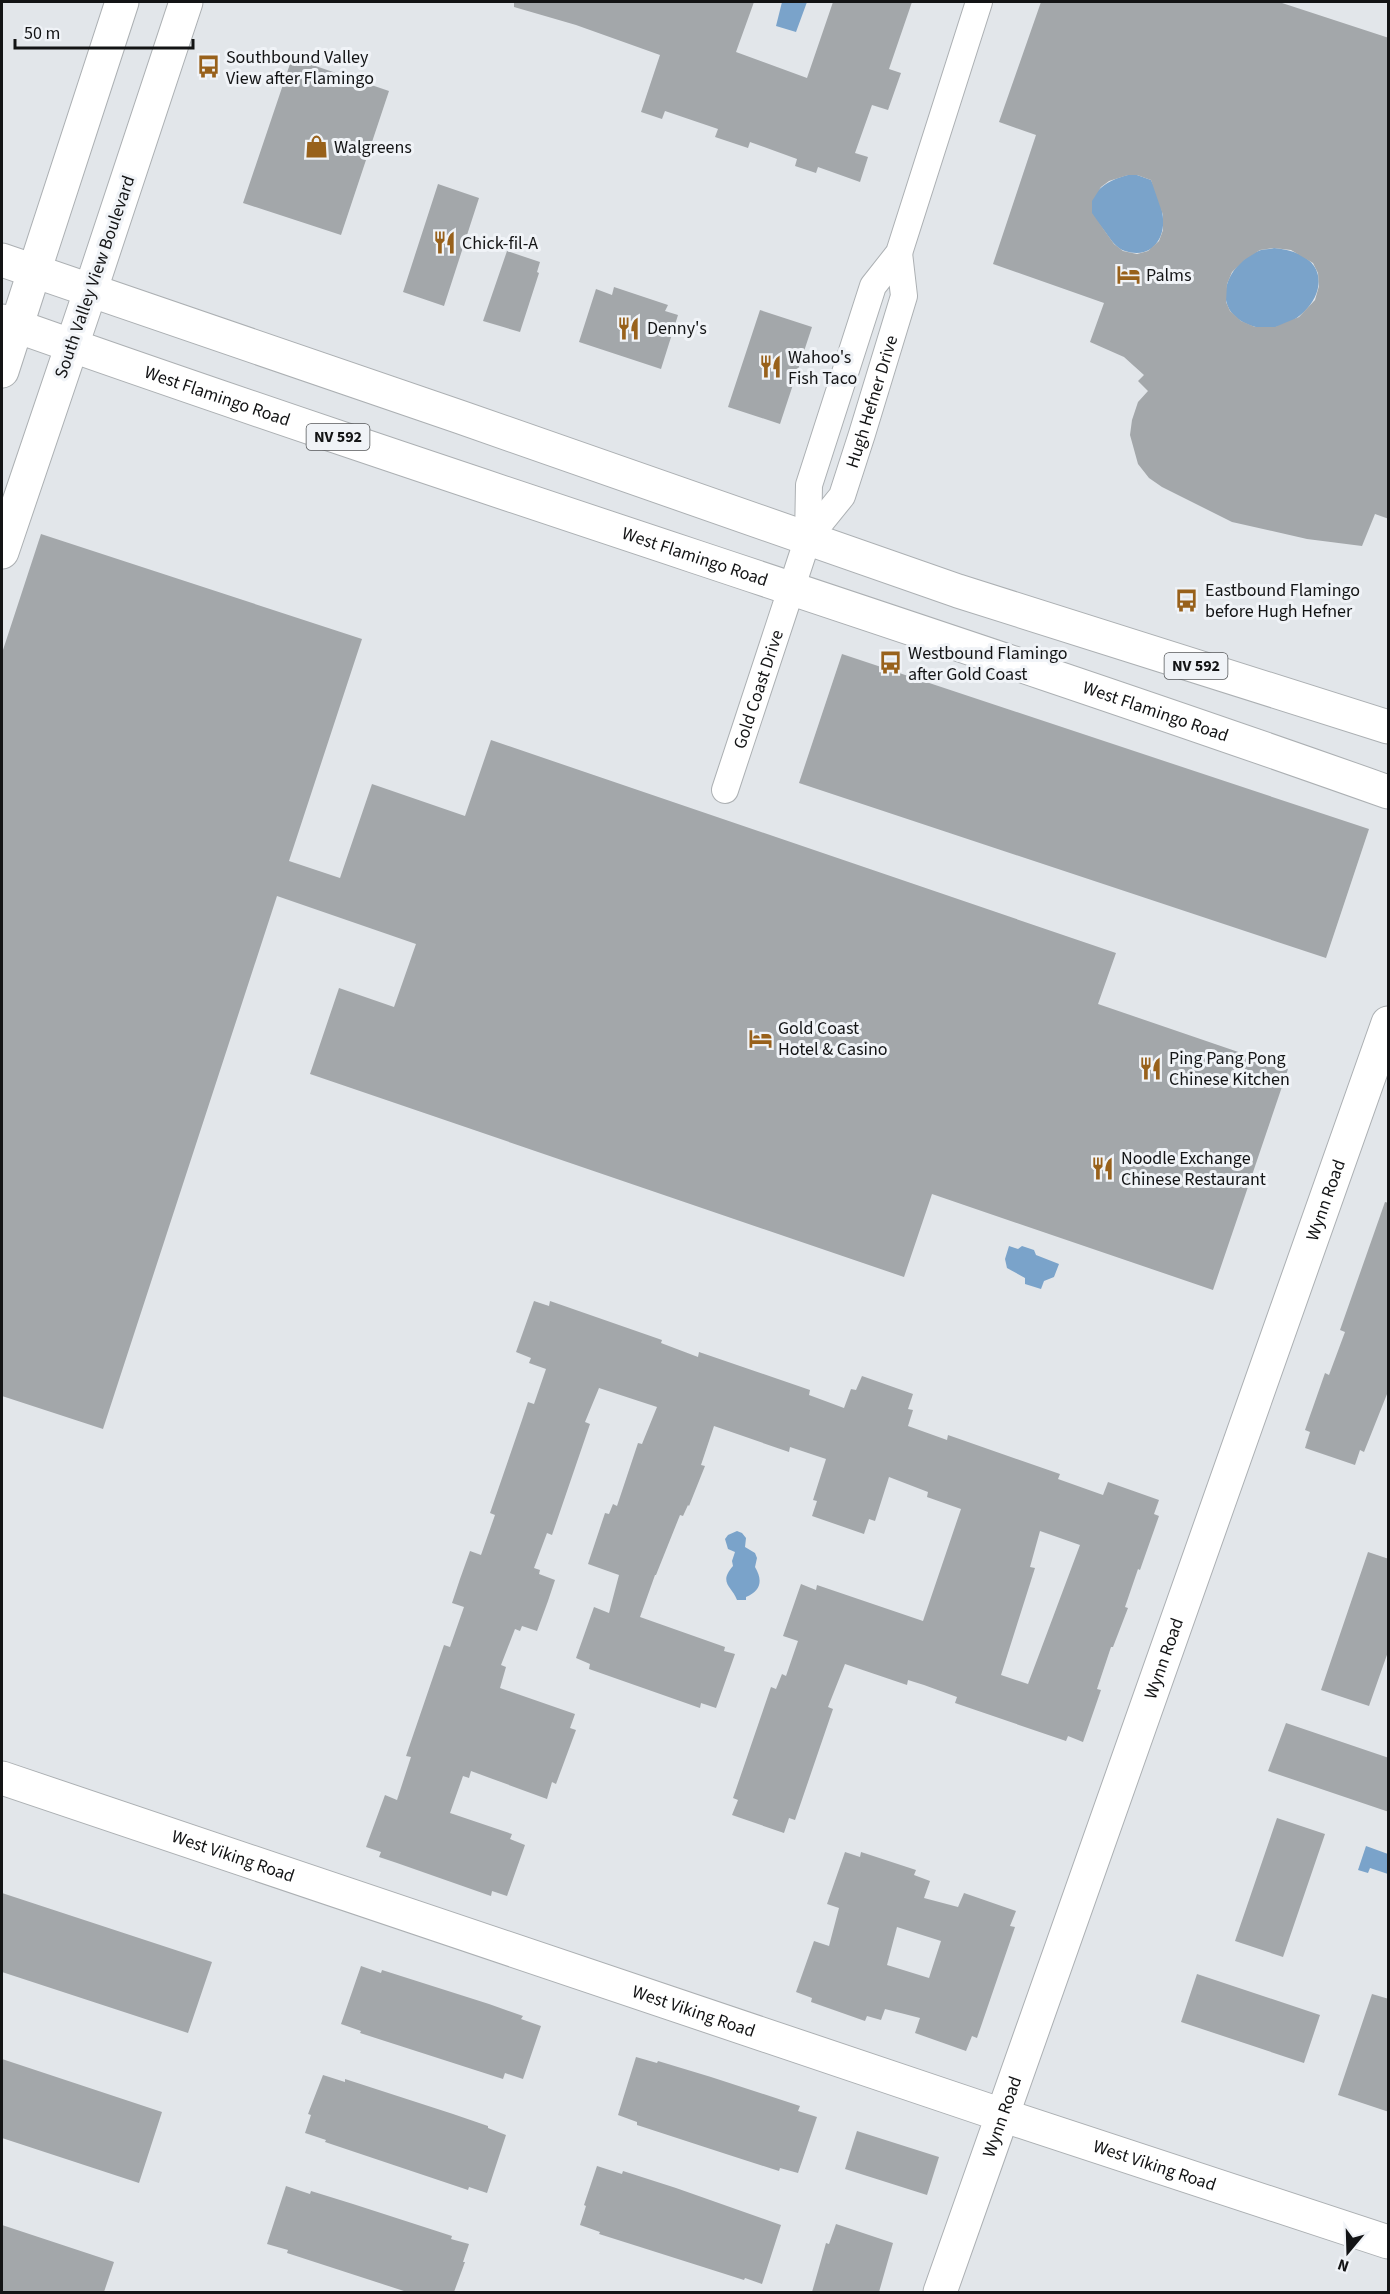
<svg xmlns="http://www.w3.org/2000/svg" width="1390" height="2294" viewBox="0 0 1390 2294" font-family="'Source Sans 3',sans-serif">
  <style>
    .water { fill: #7aa3ca }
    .building { fill: #a3a7aa; fill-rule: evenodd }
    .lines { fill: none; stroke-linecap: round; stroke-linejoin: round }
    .street-casing { stroke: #acb0b3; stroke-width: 28 }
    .secondary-casing { stroke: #acb0b3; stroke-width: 35 }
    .primary-casing { stroke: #acb0b3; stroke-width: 35 }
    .street { stroke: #fff; stroke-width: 26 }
    .secondary { stroke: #fff; stroke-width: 33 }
    .primary { stroke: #fff; stroke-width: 33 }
    .labels { text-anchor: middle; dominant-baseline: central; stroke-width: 6; stroke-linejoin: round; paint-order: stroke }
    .shield { fill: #f0f3f7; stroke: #555759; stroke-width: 1.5 }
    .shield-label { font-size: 16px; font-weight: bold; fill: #131415 }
    .poi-label { font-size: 18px; fill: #131415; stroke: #f0f3f7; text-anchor: start }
    .street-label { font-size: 18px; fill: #131415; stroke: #f0f3f7 }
  </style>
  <rect width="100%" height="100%" fill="#e2e6ea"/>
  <path class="water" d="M 782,2 L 807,2 L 796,32 L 776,26 Z
    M 1128,175 L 1137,175 L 1151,180 C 1161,200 1172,231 1152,248 C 1144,254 1134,254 1125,251 C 1116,248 1111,240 1106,233 C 1102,227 1095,220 1092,214 C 1083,193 1113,178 1128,175 Z
    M 1274,248 C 1365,257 1298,355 1241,321 C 1209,301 1232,259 1261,250 C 1265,249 1270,249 1274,248 Z
    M 1009,1246 L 1018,1249 L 1022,1246 L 1034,1250 L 1036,1255 L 1059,1264 L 1054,1277 L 1044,1281 L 1041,1289 L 1025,1284 L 1025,1278 L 1007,1268 L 1005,1259 Z
    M 737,1531 L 742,1533 L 746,1538 L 745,1547 L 755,1553 L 757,1558 L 755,1567 C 763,1580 761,1591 746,1597 L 746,1600 L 737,1600 C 732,1586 718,1583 733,1566 L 732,1561 L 735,1552 L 728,1549 L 725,1539 L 728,1535 Z
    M 1366,1846 L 1388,1854 L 1388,1874 L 1370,1868 L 1368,1873 L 1358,1870 Z"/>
  <path class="building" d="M 514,2 L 754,2 L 736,52 L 807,78 L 833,2 L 912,2 L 889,69 L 901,73 L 888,110 L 872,105 L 855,153 L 868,157 L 860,182 L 818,167 L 816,173 L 795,166 L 797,159 L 750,142 L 748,148 L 715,137 L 718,129 L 665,111 L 662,119 L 641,112 L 660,55 L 576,25 L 514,7 Z
    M 1041,2 L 1279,2 L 1389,38 L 1389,519 L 1375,514 L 1362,546 L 1307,539 L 1232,522 L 1162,487 L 1149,478 L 1138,464 L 1130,435 L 1132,420 L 1138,402 L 1148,391 L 1138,381 L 1144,375 L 1124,357 L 1090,342 L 1104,303 L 993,264 L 1036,135 L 999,122 ZM 1128,175 L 1137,175 L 1151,180 L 1163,215 L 1163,230 L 1159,241 L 1148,251 L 1137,254 L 1123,251 L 1114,244 L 1092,213 L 1092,201 L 1101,187 L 1109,181 ZM 1274,248 L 1291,250 L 1313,263 L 1318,273 L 1319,286 L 1315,300 L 1299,317 L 1275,327 L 1255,327 L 1241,321 L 1230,311 L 1226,302 L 1227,284 L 1232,272 L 1244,260 L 1260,250 Z
    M 292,58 L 389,91 L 341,235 L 243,203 Z
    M 438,184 L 479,198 L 444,306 L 403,292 Z
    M 507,251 L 540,262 L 537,272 L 539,273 L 520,332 L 483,321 Z
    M 614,287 L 668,305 L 665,311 L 678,315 L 661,369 L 579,342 L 596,289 L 612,295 Z
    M 760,310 L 812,327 L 780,424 L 728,407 Z
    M 41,534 L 362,639 L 289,861 L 340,878 L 372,784 L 465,816 L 491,740 L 1116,953 L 1098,1004 L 1288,1069 L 1213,1290 L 932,1194 L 904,1277 L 310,1074 L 339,988 L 394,1007 L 416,944 L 277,896 L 103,1429 L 2,1396 L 2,653 Z
    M 842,654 L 1369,829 L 1326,958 L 799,783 Z
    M 1385,1202 L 1389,1203 L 1389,1389 L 1364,1452 L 1360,1450 L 1355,1465 L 1305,1448 L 1310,1432 L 1305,1430 L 1325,1373 L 1329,1375 L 1345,1332 L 1340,1330 Z
    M 534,1301 L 549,1306 L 550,1301 L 662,1340 L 661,1343 L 698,1357 L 699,1352 L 810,1390 L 809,1395 L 844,1408 L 851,1389 L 856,1390 L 862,1376 L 913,1394 L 908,1409 L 913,1410 L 908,1426 L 947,1440 L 948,1435 L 1060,1474 L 1058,1479 L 1103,1495 L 1108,1482 L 1159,1500 L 1154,1514 L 1159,1516 L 1140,1570 L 1138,1569 L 1125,1607 L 1128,1608 L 1113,1647 L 1111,1647 L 1097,1689 L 1101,1690 L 1083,1742 L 1068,1736 L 1066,1741 L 955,1703 L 957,1697 L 924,1685 L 908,1680 L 907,1685 L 845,1664 L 828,1707 L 833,1709 L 795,1820 L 789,1818 L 784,1833 L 732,1815 L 738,1800 L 733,1798 L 771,1687 L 776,1689 L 782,1674 L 786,1676 L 798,1641 L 783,1636 L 801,1584 L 816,1590 L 817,1585 L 923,1621 L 961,1509 L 927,1497 L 928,1492 L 889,1477 L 875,1521 L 869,1519 L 864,1534 L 812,1516 L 817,1501 L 813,1500 L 826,1459 L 790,1447 L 789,1452 L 714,1426 L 701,1465 L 705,1466 L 689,1506 L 688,1505 L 683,1516 L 680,1515 L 656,1575 L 655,1575 L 640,1617 L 725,1647 L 724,1651 L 735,1654 L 716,1708 L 701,1703 L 700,1708 L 589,1669 L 590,1664 L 576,1658 L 594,1607 L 609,1613 L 619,1575 L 588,1564 L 605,1513 L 609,1514 L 613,1504 L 617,1506 L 638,1443 L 642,1444 L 657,1407 L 599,1388 L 585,1422 L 590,1424 L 552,1535 L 547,1533 L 534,1568 L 540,1570 L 539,1574 L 555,1580 L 548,1601 L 537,1631 L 522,1626 L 520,1631 L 515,1629 L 501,1665 L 506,1667 L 500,1688 L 575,1714 L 570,1728 L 576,1730 L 556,1784 L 552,1782 L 547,1799 L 471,1771 L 469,1778 L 463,1776 L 450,1813 L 512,1834 L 510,1839 L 525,1845 L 507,1896 L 492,1891 L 491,1896 L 397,1863 L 379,1857 L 381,1852 L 366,1847 L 385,1795 L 397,1800 L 411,1757 L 406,1756 L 444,1645 L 450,1647 L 464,1607 L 452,1603 L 460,1579 L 470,1551 L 481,1555 L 495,1515 L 490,1513 L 522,1420 L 528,1402 L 534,1404 L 546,1369 L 529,1363 L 531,1358 L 516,1352 ZM 1040,1531 L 1080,1545 L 1028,1684 L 1001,1675 L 1035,1568 L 1030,1567 Z
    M 1368,1552 L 1389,1559 L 1389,1649 L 1369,1706 L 1321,1690 Z
    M 1286,1723 L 1389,1758 L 1389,1812 L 1268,1771 Z
    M 1277,1818 L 1325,1834 L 1283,1957 L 1235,1941 Z
    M 845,1852 L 860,1857 L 861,1852 L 916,1870 L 914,1875 L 930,1881 L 924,1898 L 958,1907 L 964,1893 L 1016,1911 L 1010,1926 L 1015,1927 L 977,2038 L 972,2036 L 966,2051 L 915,2033 L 920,2018 L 885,2009 L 881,2020 L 867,2016 L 865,2021 L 811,2002 L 812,1998 L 796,1992 L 814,1941 L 829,1946 L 839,1908 L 827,1904 ZM 897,1927 L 941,1941 L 929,1978 L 887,1965 Z
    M 2,1893 L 212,1962 L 188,2033 L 2,1972 Z
    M 361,1966 L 381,1973 L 382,1970 L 489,2004 L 523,2016 L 521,2019 L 541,2026 L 523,2079 L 505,2073 L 503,2079 L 360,2033 L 361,2031 L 341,2024 Z
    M 1197,1974 L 1320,2015 L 1304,2063 L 1181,2022 Z
    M 1372,1994 L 1389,1999 L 1389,2112 L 1338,2095 Z
    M 636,2057 L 657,2063 L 658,2061 L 711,2077 L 800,2106 L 798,2111 L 817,2117 L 798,2173 L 780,2168 L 779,2171 L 726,2154 L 637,2125 L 637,2122 L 618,2115 Z
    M 2,2059 L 162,2112 L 139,2183 L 2,2138 Z
    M 323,2075 L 345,2082 L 345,2079 L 453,2114 L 488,2126 L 488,2128 L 506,2135 L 487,2193 L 469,2187 L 468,2190 L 325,2142 L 326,2140 L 305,2133 L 311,2115 L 308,2114 Z
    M 857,2131 L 939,2157 L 927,2195 L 845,2169 Z
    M 597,2166 L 622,2174 L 623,2171 L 676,2188 L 781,2225 L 762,2284 L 745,2278 L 744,2280 L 637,2246 L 599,2234 L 600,2232 L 580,2225 L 586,2206 L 584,2205 Z
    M 286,2186 L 310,2194 L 311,2191 L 353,2204 L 452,2236 L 451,2239 L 469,2244 L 463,2262 L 465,2262 L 454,2292 L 407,2292 L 287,2253 L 288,2250 L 267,2244 Z
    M 836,2224 L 893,2243 L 879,2292 L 812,2292 L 826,2243 L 829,2244 Z
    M 2,2225 L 114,2262 L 104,2292 L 2,2292 Z"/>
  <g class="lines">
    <defs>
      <g id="street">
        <path id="s1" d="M 808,538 L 842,496 L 862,434 L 904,296 L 899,253"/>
        <path id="s2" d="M 725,790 L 808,538 L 809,485 L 873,286 L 899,253 L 979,2"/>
      </g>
      <g id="secondary">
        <path d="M 34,272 L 122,2"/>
        <path d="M 91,289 L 186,2"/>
        <path id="s3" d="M 2,1778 L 1002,2115 L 1388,2242"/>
        <path id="s4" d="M 940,2292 L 1388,1023"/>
      </g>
      <g id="primary">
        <path d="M 2,260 L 460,417 L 958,591 L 1388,727"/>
        <path id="s5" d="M 2,321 C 462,484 928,629 1388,792"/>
        <path d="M 2,371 L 34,272"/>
        <path d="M 2,552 L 91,289"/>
      </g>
    </defs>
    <use href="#street" class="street-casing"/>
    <use href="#secondary" class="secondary-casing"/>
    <use href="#primary" class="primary-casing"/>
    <use href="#street" class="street"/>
    <use href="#secondary" class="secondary"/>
    <use href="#primary" class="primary"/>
  </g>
  <defs>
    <symbol id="bus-bare" viewBox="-9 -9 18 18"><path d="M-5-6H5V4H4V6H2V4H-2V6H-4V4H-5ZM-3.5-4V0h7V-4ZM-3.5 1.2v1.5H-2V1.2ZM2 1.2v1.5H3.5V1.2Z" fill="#98611b" stroke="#f0f3f7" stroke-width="2.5" paint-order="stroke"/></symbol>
    <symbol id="shop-bare" viewBox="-9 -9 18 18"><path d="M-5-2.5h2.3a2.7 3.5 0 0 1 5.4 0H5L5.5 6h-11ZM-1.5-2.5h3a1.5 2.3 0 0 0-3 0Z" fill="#98611b" stroke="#f0f3f7" stroke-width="2.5" paint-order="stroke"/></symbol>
    <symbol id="restaurant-bare" viewBox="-9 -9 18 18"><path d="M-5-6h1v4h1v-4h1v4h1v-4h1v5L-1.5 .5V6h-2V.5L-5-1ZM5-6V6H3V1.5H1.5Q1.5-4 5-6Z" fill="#98611b" stroke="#f0f3f7" stroke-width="2.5" paint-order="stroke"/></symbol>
    <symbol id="hotel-bare" viewBox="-9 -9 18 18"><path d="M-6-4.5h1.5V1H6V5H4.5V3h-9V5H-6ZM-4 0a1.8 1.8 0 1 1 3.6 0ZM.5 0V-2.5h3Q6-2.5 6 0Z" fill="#98611b" stroke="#f0f3f7" stroke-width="2.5" paint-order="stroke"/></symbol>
  </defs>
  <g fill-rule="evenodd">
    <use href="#bus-bare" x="192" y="50" width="33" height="33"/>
    <use href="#shop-bare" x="300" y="130" width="33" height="33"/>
    <use href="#restaurant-bare" x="428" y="226" width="33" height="33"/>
    <use href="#hotel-bare" x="1112" y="258" width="33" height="33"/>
    <use href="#restaurant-bare" x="612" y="312" width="33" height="33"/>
    <use href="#restaurant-bare" x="754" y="350" width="33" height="33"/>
    <use href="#bus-bare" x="1170" y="584" width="33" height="33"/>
    <use href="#bus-bare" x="874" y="646" width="33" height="33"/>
    <use href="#hotel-bare" x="744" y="1022" width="33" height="33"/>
    <use href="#restaurant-bare" x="1134" y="1052" width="33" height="33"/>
    <use href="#restaurant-bare" x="1086" y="1152" width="33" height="33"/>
  </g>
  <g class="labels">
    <g class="shield">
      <rect x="306.5" y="424" width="63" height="26" rx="4.5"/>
      <rect x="1164.5" y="653" width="63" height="26" rx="4.5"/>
    </g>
    <g class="shield-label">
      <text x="338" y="437">NV 592</text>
      <text x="1196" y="666">NV 592</text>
    </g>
    <g class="poi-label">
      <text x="226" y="57">Southbound Valley<tspan x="226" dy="21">View after Flamingo</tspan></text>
      <text x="334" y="147">Walgreens</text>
      <text x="462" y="243">Chick-fil-A</text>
      <text x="1146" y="275">Palms</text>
      <text x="647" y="328">Denny's</text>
      <text x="788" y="357">Wahoo's<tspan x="788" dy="21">Fish Taco</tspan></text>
      <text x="1205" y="590">Eastbound Flamingo<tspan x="1205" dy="21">before Hugh Hefner</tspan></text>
      <text x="908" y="653">Westbound Flamingo<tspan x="908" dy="21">after Gold Coast</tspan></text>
      <text x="778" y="1028">Gold Coast<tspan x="778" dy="21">Hotel &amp; Casino</tspan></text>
      <text x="1169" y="1058">Ping Pang Pong<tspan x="1169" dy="21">Chinese Kitchen</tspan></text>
      <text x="1121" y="1158">Noodle Exchange<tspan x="1121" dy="21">Chinese Restaurant</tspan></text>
    </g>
    <g class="street-label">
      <text transform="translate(95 277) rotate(-71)">South Valley View Boulevard</text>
      <text stroke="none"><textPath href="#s5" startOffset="228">West Flamingo Road</textPath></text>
      <text stroke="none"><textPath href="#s1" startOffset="153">Hugh Hefner Drive</textPath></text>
      <text stroke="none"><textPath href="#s5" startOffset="732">West Flamingo Road</textPath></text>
      <text stroke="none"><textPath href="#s2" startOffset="106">Gold Coast Drive</textPath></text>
      <text stroke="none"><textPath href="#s5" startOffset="1218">West Flamingo Road</textPath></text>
      <text stroke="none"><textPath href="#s4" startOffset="1158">Wynn Road</textPath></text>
      <text stroke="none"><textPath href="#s4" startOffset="672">Wynn Road</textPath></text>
      <text stroke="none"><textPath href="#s3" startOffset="244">West Viking Road</textPath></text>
      <text stroke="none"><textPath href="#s3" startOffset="730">West Viking Road</textPath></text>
      <text stroke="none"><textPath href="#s4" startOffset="186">Wynn Road</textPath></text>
      <text stroke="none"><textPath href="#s3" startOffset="1216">West Viking Road</textPath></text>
    </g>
  </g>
  <rect width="1390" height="2294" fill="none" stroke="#131415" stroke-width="6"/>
  <g transform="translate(1348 2252) rotate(199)" stroke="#f0f3f7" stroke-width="4.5" paint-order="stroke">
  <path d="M0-4.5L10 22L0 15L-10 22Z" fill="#131415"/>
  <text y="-9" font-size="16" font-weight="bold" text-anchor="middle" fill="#131415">N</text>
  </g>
  <path d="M15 39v9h178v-9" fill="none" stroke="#131415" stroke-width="3"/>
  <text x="24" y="39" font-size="18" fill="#131415" stroke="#f0f3f7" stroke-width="4.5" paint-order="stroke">50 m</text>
</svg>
